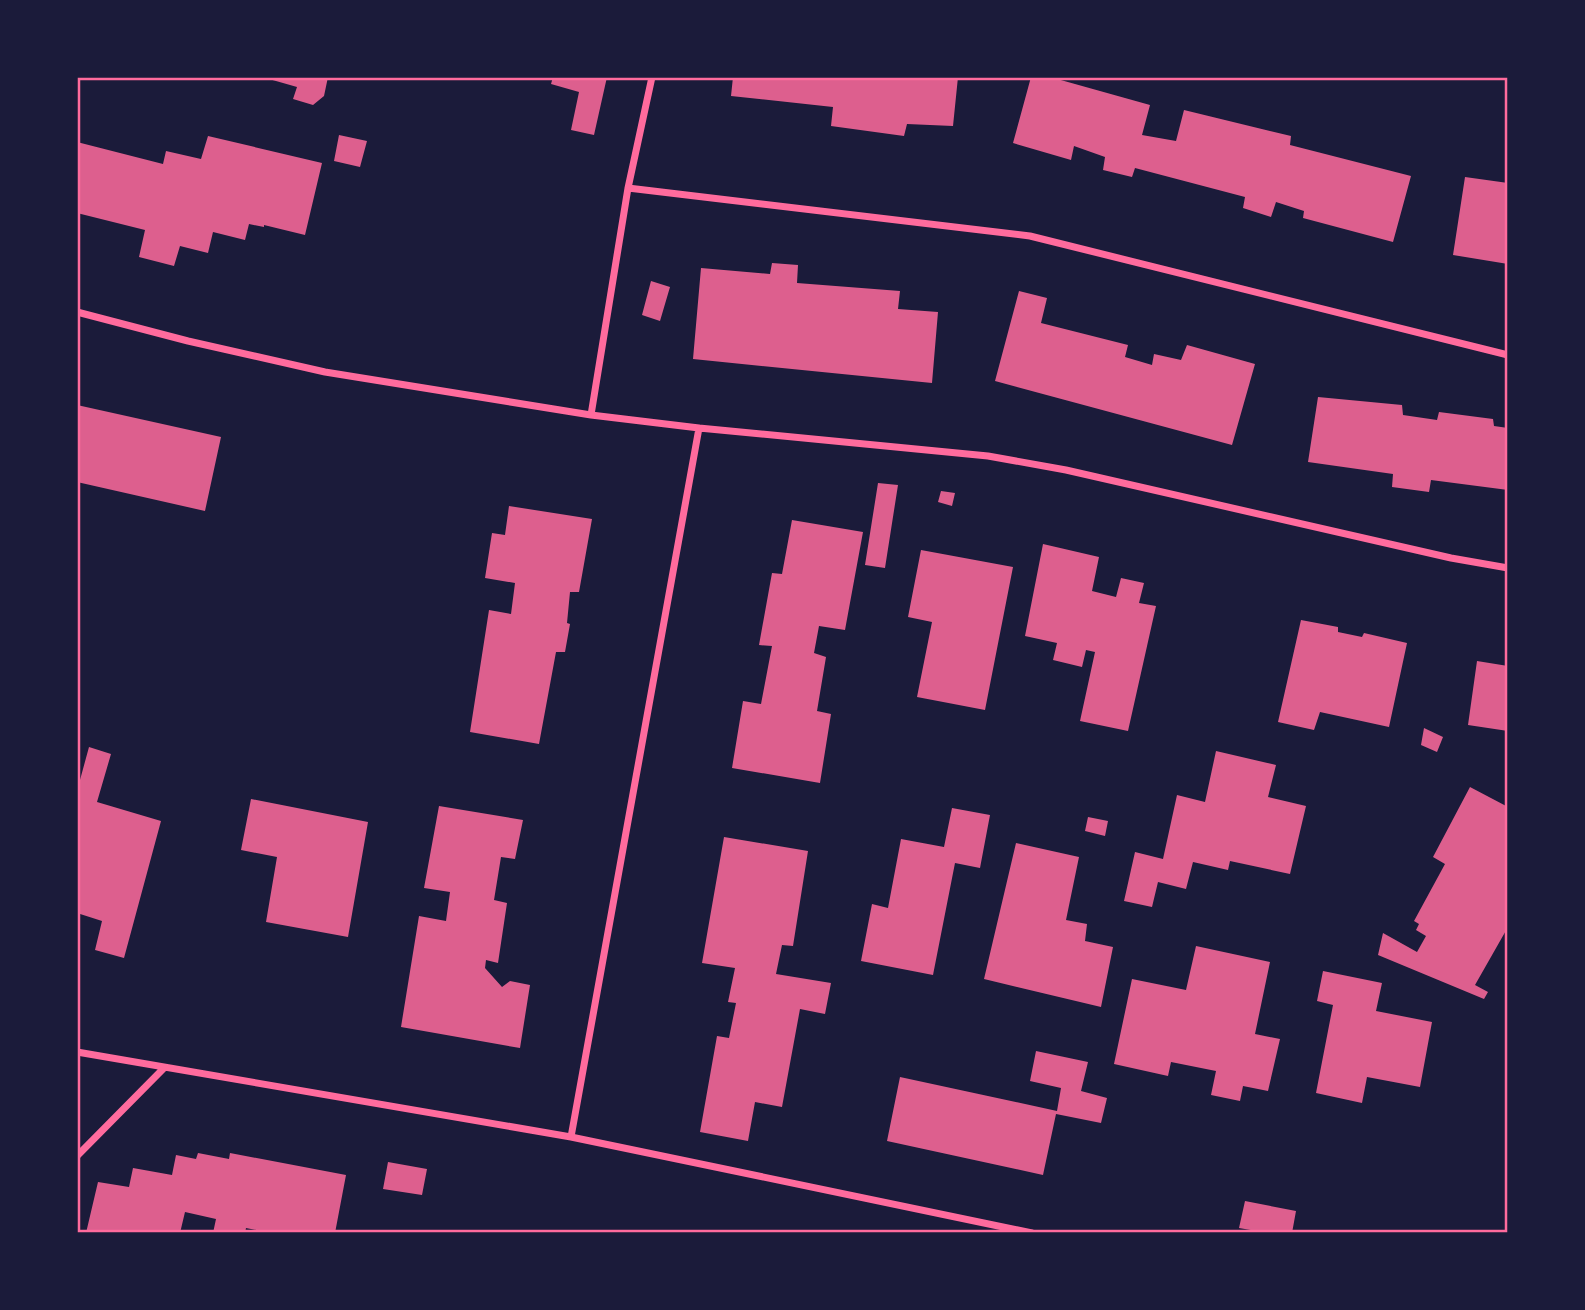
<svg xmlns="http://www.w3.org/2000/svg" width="1585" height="1310" viewBox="0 0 1585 1310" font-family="'Work Sans',sans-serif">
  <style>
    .building { fill: #dd5f8e }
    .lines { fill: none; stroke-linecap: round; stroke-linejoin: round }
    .minor { stroke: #ff6b9d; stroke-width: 7 }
    .neatline { fill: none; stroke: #ff6b9d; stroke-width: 2.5 }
  </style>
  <rect width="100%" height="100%" fill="#1b1b3a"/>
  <path class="building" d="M 262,77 L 328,77 L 324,96 L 313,105 L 293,99 L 297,87 Z
    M 553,77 L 607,77 L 594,135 L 571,130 L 579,92 L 551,84 Z
    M 733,77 L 958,77 L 953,126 L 907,124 L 904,136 L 831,126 L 833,107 L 731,96 Z
    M 1031,77 L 1050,77 L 1150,105 L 1142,135 L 1176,141 L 1184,110 L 1291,136 L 1290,145 L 1411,176 L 1393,242 L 1303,218 L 1304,211 L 1276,202 L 1271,217 L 1243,208 L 1245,197 L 1135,168 L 1132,177 L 1103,170 L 1105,157 L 1074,146 L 1071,160 L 1013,143 Z
    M 339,135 L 367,141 L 360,167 L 334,161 Z
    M 208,136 L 322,163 L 305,235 L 264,225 L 264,227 L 249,224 L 245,240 L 213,232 L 208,253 L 180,246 L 174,266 L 139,257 L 145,230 L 77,213 L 77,142 L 163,164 L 166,151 L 201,159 Z
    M 1465,177 L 1508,183 L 1508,264 L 1453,255 Z
    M 772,263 L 798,265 L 797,283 L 900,291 L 898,309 L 938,312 L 932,383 L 693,359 L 701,268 L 770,274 Z
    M 651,281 L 670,287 L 660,321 L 642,315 Z
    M 1019,291 L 1047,298 L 1041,323 L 1128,345 L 1125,357 L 1152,365 L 1154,354 L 1181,360 L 1187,345 L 1255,364 L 1232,445 L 995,381 Z
    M 1318,397 L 1402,405 L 1403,415 L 1437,420 L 1439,412 L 1493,419 L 1494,426 L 1508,428 L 1508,490 L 1431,480 L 1429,492 L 1392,487 L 1393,474 L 1308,462 Z
    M 77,405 L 221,437 L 205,511 L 77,482 Z
    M 878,483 L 898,485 L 885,568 L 865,565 Z
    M 941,491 L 955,493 L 952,506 L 938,502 Z
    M 509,506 L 592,519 L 579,592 L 570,592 L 567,623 L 570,624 L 565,652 L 556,652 L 539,744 L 470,732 L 489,610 L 511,614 L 515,583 L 485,578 L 492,533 L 505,535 Z
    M 792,520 L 863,532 L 845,630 L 819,626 L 814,653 L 826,657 L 817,711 L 831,714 L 820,783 L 732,768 L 743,701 L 761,704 L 772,646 L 759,645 L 772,573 L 782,574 Z
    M 1043,544 L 1099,557 L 1092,591 L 1116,597 L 1121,578 L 1144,583 L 1139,603 L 1156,606 L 1128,731 L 1080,721 L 1095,652 L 1086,650 L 1082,667 L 1053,660 L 1057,643 L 1025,636 Z
    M 921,550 L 1013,567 L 985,710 L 917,697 L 932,622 L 908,617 Z
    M 1301,620 L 1338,627 L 1338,632 L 1362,637 L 1364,633 L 1407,643 L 1389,727 L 1320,712 L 1314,730 L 1278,722 Z
    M 1477,661 L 1508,666 L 1508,731 L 1468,725 Z
    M 1424,728 L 1443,737 L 1437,752 L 1421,745 Z
    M 89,747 L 111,754 L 97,802 L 161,821 L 124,958 L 95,950 L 102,921 L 77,913 L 77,791 Z
    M 1216,751 L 1276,765 L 1268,797 L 1306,806 L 1290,874 L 1230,861 L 1228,870 L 1193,862 L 1186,889 L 1158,882 L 1152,907 L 1124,901 L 1135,852 L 1163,859 L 1177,795 L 1205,802 Z
    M 1470,787 L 1508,807 L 1508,927 L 1475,985 L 1488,992 L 1484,999 L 1378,955 L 1383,933 L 1417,952 L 1426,936 L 1416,930 L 1419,924 L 1414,921 L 1445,864 L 1433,857 Z
    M 251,799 L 368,822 L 348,937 L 266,922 L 277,857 L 241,850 Z
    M 439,806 L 523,820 L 515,859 L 501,857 L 494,900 L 507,903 L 498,963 L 486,960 L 485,968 L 502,987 L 510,981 L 530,985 L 520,1048 L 401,1027 L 419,916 L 446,921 L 450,892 L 424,888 Z
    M 952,808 L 990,815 L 980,868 L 955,863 L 933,975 L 861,961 L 872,904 L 888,908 L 901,839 L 944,847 Z
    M 1088,817 L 1108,821 L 1105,836 L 1085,831 Z
    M 724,837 L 808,851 L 793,946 L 782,945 L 776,974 L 831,983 L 825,1014 L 800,1009 L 782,1107 L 755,1102 L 748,1141 L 700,1132 L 717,1036 L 729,1038 L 736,1003 L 728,1002 L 735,968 L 702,963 Z
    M 1016,843 L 1079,857 L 1066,920 L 1087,924 L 1085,941 L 1113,947 L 1101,1007 L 984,979 Z
    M 1196,946 L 1270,962 L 1255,1034 L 1280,1039 L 1268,1091 L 1243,1086 L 1240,1101 L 1211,1095 L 1216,1071 L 1171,1062 L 1168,1076 L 1114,1064 L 1132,979 L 1186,990 Z
    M 1323,971 L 1382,983 L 1376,1011 L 1432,1022 L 1420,1087 L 1367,1077 L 1362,1103 L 1316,1093 L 1333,1005 L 1317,1001 Z
    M 1036,1051 L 1088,1062 L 1081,1091 L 1107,1098 L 1101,1123 L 1056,1114 L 1043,1175 L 887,1141 L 900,1077 L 1057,1111 L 1061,1088 L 1030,1081 Z
    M 198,1153 L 229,1159 L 230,1153 L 346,1175 L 335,1233 L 272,1233 L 246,1228 L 245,1233 L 213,1233 L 216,1219 L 185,1212 L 180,1233 L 86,1233 L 98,1182 L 129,1187 L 133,1168 L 172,1175 L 176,1155 L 196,1159 Z
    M 388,1162 L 427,1169 L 422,1195 L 383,1189 Z
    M 1245,1201 L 1296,1211 L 1292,1233 L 1268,1233 L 1239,1228 Z"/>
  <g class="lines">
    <path class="minor" d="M 628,188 L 652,77
      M 77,312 L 188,341 L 325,372 L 591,415 L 699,428 L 988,456 L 1066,470 L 1451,558 L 1508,568
      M 591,415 L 628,188 L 1030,236 L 1508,355
      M 77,1052 L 571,1137 L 1032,1233
      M 571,1137 L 699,428
      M 77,1156 L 164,1068"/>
  </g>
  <rect width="1585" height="1310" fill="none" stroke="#1b1b3a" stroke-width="158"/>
  <rect x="79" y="79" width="1427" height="1152" class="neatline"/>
</svg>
